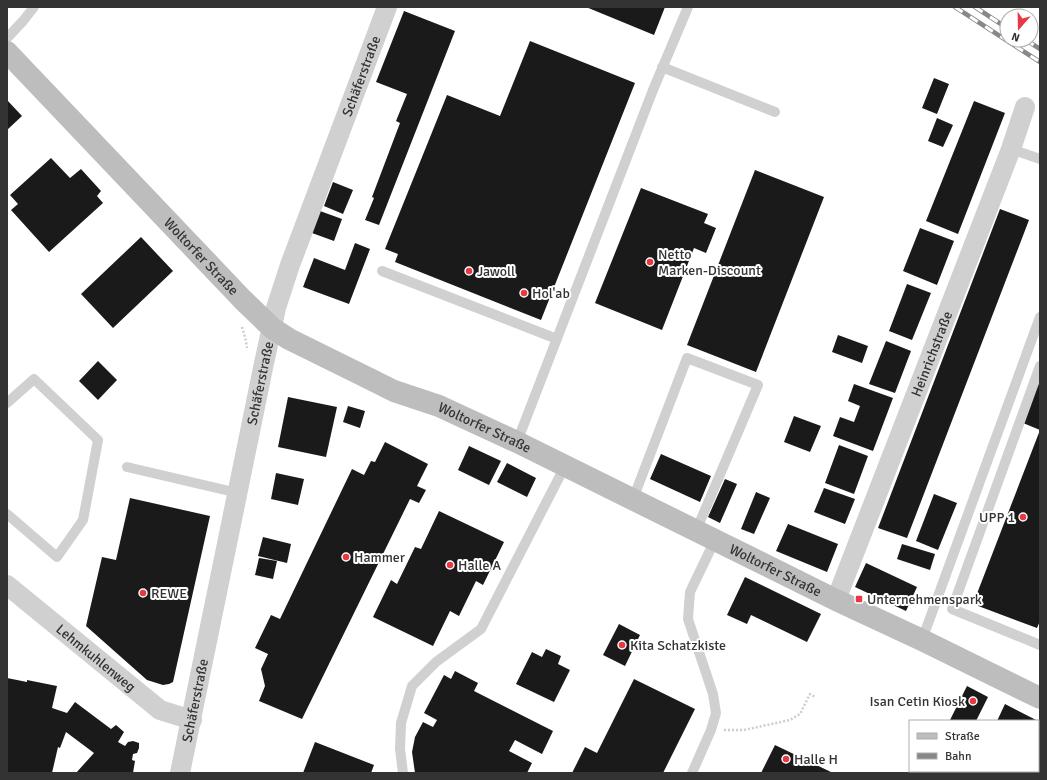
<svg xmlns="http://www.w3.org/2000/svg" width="1047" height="780" viewBox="0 0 1047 780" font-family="Signika,sans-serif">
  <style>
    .building { fill: #1a1a1a }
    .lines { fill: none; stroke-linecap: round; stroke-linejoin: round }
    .path { stroke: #cdcdcd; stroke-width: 2.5; stroke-dasharray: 2 2; stroke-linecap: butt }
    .lane { stroke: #d0d0d0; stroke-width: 10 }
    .street { stroke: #d0d0d0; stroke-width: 20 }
    .secondary { stroke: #bdbdbd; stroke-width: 22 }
    .rail-casing { stroke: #888; stroke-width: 4.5 }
    .rail { stroke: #fff; stroke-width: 3; stroke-dasharray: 9; stroke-linecap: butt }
    .poi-dot { fill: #e63946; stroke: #fff; stroke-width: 1.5 }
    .labels { text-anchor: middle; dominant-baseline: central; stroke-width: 4; stroke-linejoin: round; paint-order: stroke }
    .street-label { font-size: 14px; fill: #333; stroke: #fff }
    .poi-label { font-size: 14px; fill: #333; stroke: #fff; text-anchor: start }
  </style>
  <rect width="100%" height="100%" fill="#fff"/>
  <path class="building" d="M 586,7 L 665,7 L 654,35 Z
    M 404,11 L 455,31 L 379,225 L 365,220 L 374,198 L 372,197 L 400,123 L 396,121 L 407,94 L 376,82 Z
    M 530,41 L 635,83 L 541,320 L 395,262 L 398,254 L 385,249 L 447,95 L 500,116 Z
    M 934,78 L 949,84 L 937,114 L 922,108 Z
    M 7,100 L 22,116 L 7,130 Z
    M 974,101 L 1005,113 L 958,234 L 926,221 Z
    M 937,118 L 953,125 L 943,147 L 928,141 Z
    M 51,158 L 70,178 L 81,169 L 101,191 L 97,196 L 103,203 L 49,252 L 11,210 L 18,204 L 10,195 Z
    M 755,170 L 824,197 L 756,372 L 687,345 Z
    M 333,182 L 353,190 L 343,214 L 324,206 Z
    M 641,188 L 708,214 L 704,223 L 716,228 L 706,253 L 694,248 L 662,330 L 595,303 Z
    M 1000,209 L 1029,220 L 907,538 L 878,528 Z
    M 320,211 L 342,219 L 334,241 L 312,233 Z
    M 920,228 L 954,241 L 937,285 L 903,271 Z
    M 141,237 L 173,271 L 113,328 L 81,294 Z
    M 355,243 L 370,249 L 349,304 L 303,287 L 314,258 L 345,270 Z
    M 907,284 L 931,293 L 912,340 L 889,331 Z
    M 838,335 L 868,346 L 862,363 L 832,352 Z
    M 886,341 L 911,351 L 895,393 L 869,384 Z
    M 98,361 L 117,380 L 98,400 L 79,381 Z
    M 1040,380 L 1040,621 L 1037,628 L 973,604 L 1040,430 L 1023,423 Z
    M 854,384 L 893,398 L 873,451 L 833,436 L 840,417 L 854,422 L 860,406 L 848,401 Z
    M 288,397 L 337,407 L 326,457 L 278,447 Z
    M 348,406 L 365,411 L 360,428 L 343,422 Z
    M 794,416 L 821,426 L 810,452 L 784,442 Z
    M 385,442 L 428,464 L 417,486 L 426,490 L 419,503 L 410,499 L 302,719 L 259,701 L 265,686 L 261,669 L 268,654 L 255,648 L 271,615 L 280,619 L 352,469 L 364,475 L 371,461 L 375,462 Z
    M 839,445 L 868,456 L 854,494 L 825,483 Z
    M 469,446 L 501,461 L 489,485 L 458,470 Z
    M 661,454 L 711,476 L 700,502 L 650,479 Z
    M 507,463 L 536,478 L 527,497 L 497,482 Z
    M 276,473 L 304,479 L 298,505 L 271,499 Z
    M 725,479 L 737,484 L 720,523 L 708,517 Z
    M 824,488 L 855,499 L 845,524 L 814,512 Z
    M 756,492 L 770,498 L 754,534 L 741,529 Z
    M 934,494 L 957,503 L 938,550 L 916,541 Z
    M 130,498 L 210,516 L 173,682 L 169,684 L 163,685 L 147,680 L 86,626 L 102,557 L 116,560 Z
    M 439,511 L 504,542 L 483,585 L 476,581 L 459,616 L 450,611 L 433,646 L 373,617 L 391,580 L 397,584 L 415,547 L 421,549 Z
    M 788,524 L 838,544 L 827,572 L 776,551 Z
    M 263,537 L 291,544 L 287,563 L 258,556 Z
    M 902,544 L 935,554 L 930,570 L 897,559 Z
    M 259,558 L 277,561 L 273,579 L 255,575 Z
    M 866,563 L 917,587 L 906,611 L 855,587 Z
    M 745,577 L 821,614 L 807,642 L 751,615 L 747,624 L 727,615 Z
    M 619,624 L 640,635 L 625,666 L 603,655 Z
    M 546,649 L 561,656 L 558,664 L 570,670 L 554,702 L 516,684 L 532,652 L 542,657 Z
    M 455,671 L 478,683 L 474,691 L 553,731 L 542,754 L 515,740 L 509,751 L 532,763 L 527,773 L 415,773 L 412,752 L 415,737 L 423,722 L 433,727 L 437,720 L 424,713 L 444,675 L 451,679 Z
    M 7,678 L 27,682 L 27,680 L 57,686 L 52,708 L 67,713 L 75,702 L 111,729 L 116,725 L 124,732 L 118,742 L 125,746 L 128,742 L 133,741 L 139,743 L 139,748 L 137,753 L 133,754 L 132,760 L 135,761 L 133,773 L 76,773 L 94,753 L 66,732 L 60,748 L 58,747 L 52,773 L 7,773 Z
    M 634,679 L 695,709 L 663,773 L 572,773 L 585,747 L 597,753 Z
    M 967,686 L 988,697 L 976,721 L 951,721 L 950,720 Z
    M 1005,704 L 1040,722 L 1040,746 L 1038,750 L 1038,721 L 997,721 Z
    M 315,742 L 374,765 L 371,773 L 303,773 Z
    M 775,745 L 833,773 L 761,773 Z"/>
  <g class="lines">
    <path class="path" d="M 242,327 L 246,341 L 247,348
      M 724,730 L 744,730 L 790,720 L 800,714 L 810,694 L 815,697"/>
    <path class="lane" d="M 7,38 L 23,21 L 34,7
      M 662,67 L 775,112
      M 1011,149 L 1040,159
      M 382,271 L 557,339
      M 1040,366 L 952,609 L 1040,645
      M 7,403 L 34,379 L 98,440 L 83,520 L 57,557 L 7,514
      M 517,442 L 653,90 L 688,7
      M 127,467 L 238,493
      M 633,499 L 687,358 L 758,385 L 696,531
      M 922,640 L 1040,317
      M 403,773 L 400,749 L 401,723 L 412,686 L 436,662 L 481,629 L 565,466
      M 692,773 L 711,730 L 716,713 L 713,694 L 688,619 L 690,592 L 715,540"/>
    <g class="street">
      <path id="s1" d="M 7,585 L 160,710 L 192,720"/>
      <path id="s2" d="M 836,600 L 1011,149 L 1025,107"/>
      <path id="s3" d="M 180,773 L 263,368 L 276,308 L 290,265 L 387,7"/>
    </g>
    <path class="secondary" id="s4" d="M 7,52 L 243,300 L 272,328 L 289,339 L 372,380 L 394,391 L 439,406 L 517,442 L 836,600 L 922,640 L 1040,698"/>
    <defs>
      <path id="rail" d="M 955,7 L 1040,62
        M 975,7 L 1007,28
        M 1026,40 L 1040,49"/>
    </defs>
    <use href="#rail" class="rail-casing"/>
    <use href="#rail" class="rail"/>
  </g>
  <g class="poi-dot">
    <circle cx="650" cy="262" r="4"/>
    <circle cx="469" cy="271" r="4"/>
    <circle cx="524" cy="293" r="4"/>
    <circle cx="1023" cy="517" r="4"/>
    <circle cx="346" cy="557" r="4"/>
    <circle cx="450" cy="565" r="4"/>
    <circle cx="143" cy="593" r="4"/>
    <rect x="855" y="595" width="8" height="8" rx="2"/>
    <circle cx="622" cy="645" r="4"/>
    <circle cx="973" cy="701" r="4"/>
    <circle cx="786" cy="759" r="4"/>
  </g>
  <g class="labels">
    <g class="street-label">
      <text stroke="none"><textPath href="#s3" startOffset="722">Schäferstraße</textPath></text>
      <text stroke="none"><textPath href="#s4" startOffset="282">Woltorfer Straße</textPath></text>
      <text stroke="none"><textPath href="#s2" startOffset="264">Heinrichstraße</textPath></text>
      <text stroke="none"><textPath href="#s3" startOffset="398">Schäferstraße</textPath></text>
      <text stroke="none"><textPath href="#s4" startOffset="618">Woltorfer Straße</textPath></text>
      <text stroke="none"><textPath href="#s4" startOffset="942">Woltorfer Straße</textPath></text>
      <text stroke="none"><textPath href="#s1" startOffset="115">Lehmkuhlenweg</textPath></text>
      <text stroke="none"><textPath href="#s3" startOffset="74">Schäferstraße</textPath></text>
    </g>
    <g class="poi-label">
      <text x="658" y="254">Netto<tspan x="658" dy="16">Marken-Discount</tspan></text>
      <text x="477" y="271">Jawoll</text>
      <text x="532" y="293">Hol'ab</text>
      <text x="1015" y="517" text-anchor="end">UPP 1</text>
      <text x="354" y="557">Hammer</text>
      <text x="458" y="565">Halle A</text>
      <text x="151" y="593">REWE</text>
      <text x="867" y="599">Unternehmenspark</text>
      <text x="630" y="645">Kita Schatzkiste</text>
      <text x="965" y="701" text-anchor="end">Isan Cetin Kiosk</text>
      <text x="794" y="759">Halle H</text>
    </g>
  </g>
  <rect width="1047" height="780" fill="none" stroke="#333333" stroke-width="16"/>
  <rect x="909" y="720" width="130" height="52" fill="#ffffff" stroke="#adadad"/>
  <rect x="917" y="733" width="20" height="6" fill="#bdbdbd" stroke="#adadad"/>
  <text x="945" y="740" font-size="12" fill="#333333">Straße</text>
  <rect x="917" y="753" width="20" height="6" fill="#888888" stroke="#adadad"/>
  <text x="945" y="760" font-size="12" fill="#333333">Bahn</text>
  <g transform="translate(1019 28) rotate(200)"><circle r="19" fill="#ffffff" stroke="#adadad"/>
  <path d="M0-3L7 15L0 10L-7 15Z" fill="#e63946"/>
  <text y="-6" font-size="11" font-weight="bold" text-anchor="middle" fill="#333333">N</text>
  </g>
</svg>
